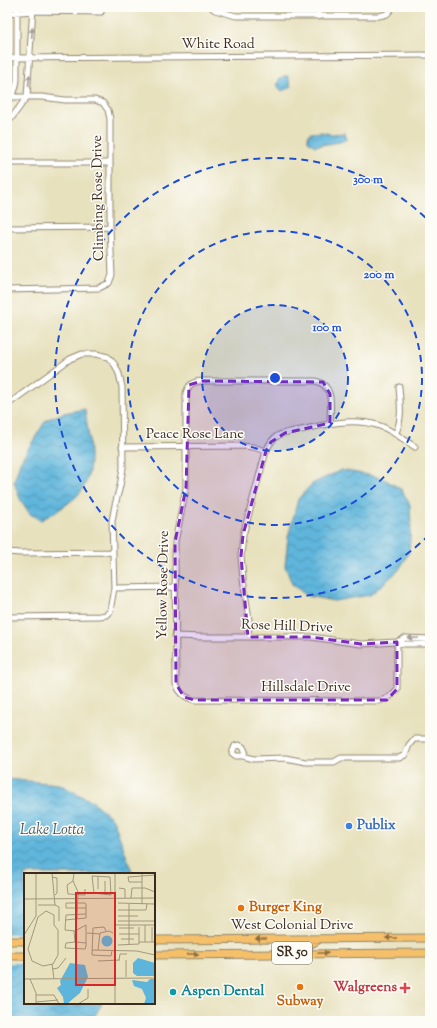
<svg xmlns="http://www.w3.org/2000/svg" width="437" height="1028" viewBox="0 0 437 1028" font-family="'Sorts Mill Goudy',serif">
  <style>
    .water { fill: url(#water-waves); stroke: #4c707c }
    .pier { fill: #e7e1bd }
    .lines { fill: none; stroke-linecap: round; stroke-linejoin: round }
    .minor-casing { stroke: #91866e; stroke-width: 7 }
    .highway-casing { stroke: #91866e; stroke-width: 9 }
    .minor { stroke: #fff; stroke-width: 5 }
    .highway { stroke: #f6c06b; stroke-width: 7 }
    .oneway { fill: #a79f9a }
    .oneway2 { fill: #8f6e41 }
    .marked { fill: #7b2cbf; fill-opacity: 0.2; stroke: #7b2cbf; stroke-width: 3; stroke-dasharray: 8 5; stroke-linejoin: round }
    .ring { fill: none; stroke: #1d4ed8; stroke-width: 2; stroke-dasharray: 7 5 }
    .shop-dot { fill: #3f7fe0; stroke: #fdfcf7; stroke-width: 1.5 }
    .food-dot { fill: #e8710a; stroke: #fdfcf7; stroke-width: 1.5 }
    .health-dot { fill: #e0444e; stroke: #fdfcf7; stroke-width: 1.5 }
    .culture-dot { fill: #0f9aa8; stroke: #fdfcf7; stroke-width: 1.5 }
    .labels { text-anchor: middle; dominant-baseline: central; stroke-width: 3; stroke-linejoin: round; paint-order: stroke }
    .shield { fill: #fdfcf7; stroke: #75695f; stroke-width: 1 }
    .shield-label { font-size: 13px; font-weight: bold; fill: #3b2a1e }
    .street-label { font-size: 14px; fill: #3b2a1e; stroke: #fdfcf7 }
    .shop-label { font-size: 14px; font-weight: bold; fill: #366cbe; stroke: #fdfcf7; text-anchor: start }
    .food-label { font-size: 14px; font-weight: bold; fill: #c56008; stroke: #fdfcf7; text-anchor: start }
    .health-label { font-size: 14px; font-weight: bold; fill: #be3a42; stroke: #fdfcf7; text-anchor: end }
    .culture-label { font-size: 14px; font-weight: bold; fill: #0d838f; stroke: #fdfcf7; text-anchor: start }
    .water-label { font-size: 15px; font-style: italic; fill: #475b60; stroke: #fdfcf7 }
    .inset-road { fill: none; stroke: #a2987d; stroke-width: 1 }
    .view { fill: #d62828; fill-opacity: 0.15; stroke: #d62828; stroke-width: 2 }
    .inset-edge { fill: none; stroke: #3b2a1e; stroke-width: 2 }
    .centre { fill: #1d4ed8; stroke: #fdfcf7; stroke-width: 2 }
    .ring-label { font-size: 12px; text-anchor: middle; font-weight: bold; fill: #1d4ed8; stroke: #fdfcf7; stroke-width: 3; stroke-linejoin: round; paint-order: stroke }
  </style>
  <defs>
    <pattern id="water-waves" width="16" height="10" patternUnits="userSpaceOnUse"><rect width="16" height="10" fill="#5eb5db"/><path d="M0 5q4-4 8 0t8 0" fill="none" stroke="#4f93b1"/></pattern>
  </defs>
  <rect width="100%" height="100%" fill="#fdfcf7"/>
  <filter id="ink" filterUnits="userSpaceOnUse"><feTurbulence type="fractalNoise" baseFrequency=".025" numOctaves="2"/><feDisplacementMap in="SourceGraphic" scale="8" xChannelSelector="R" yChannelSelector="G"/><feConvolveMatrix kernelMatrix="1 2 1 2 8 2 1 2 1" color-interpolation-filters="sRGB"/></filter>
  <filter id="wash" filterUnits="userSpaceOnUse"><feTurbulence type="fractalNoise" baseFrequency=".012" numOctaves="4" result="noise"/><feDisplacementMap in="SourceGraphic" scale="16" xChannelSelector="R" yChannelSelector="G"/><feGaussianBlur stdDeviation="0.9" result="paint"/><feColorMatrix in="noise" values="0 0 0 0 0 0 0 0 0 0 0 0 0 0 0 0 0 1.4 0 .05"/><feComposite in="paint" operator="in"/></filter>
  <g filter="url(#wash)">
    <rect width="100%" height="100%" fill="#e7e1bd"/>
    <path class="water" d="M 284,76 L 288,76 L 291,87 L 282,91 C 275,86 277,80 284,76 Z
      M 322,132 L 330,134 L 345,133 L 347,139 L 340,142 L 315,146 L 308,141 L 308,137 L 310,133 Z
      M 85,409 C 88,434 98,476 77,496 C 66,506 54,513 41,520 L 30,514 L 20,499 L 14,482 L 20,462 L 46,420 L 63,413 Z
      M 341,470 L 374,476 L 386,480 L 402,490 L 410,505 L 411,525 L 409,552 L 399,570 L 370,595 L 334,601 L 307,596 L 292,584 L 285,566 L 288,537 L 298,499 L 312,484 Z
      M 7,779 L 59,784 L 93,802 L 113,819 L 133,874 L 25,874 L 25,1003 L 102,1003 L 92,1021 L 7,1021 Z"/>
    <path class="pier" d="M 25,933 L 25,963 L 7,963 L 7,934 Z"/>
  </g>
  <g filter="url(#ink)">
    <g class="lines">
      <defs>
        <path id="minor" d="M 211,7 L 215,10 L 236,16 L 379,16 L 387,14 L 393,7
          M 318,7 L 319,17
          M 7,13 L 34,11 L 101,12 L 101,7
          M 7,58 L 430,55
          M 7,97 L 42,97 L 65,100 L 95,100 L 103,103 L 108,110 L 110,119 L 110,227 L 112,275 L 109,283 L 99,288 L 7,290
          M 7,102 C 14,95 16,89 17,80 L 17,7
          M 7,124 L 27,97 L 33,7
          M 7,163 L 110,163
          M 7,228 L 110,227
          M 7,405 L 70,359 L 82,354 L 96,354 L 108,357 L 115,365 L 119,374 L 122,387 L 123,468 L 120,486 L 115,505 L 112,521 L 114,588 L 110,611 L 106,615 L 100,616 L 7,617
          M 330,423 C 330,407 335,386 316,381 L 202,381 C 192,382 189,384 186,393 L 186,488 L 175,542 L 176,684 C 180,693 184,697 194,700 L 379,701 C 388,699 392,696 397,689 L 397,642
          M 395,434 C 403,420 400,402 399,387
          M 122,447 L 242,446 L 253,447 L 266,451
          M 7,552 L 20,553 L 113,552
          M 114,588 L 176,587
          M 175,636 L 204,637 L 311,637 L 361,644 L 397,642 L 404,644 L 430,644
          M 248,637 L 249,620 L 243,579 L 241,556 L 243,535 L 266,451 C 269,445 271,440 277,436 C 284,432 293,431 301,430 C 326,424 351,418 377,425 C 391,429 403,439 415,447
          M 397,642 L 405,638 L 430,639
          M 243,756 L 245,751 L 243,747 L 239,745 L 235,746 L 232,753 L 236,756 L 243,756 L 254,759 L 285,758 L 306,762 L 334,762 L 341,758 L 399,758 L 405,755 L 409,745 L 414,739 L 430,739"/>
        <path id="highway" d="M 154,940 L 430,938
          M 7,941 L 25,941
          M 293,951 L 307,946 L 320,939
          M 154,955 L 430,953
          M 7,956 L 25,956"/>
      </defs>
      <use href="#minor" class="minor-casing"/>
      <use href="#highway" class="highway-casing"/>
      <use href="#minor" class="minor"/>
      <use href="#highway" class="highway"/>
    </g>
    <defs><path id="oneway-solid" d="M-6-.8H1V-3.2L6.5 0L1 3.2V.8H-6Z"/></defs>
    <g class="oneway">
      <use href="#oneway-solid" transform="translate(32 33) rotate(-86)"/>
      <use href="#oneway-solid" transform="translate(29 80) rotate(-85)"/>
      <use href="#oneway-solid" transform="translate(413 638) rotate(180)"/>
    </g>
    <g class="oneway2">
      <use href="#oneway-solid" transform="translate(391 938) rotate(180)"/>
      <use href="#oneway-solid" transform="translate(261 939) rotate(180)"/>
      <use href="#oneway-solid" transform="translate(323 953)"/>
      <use href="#oneway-solid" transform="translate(193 954)"/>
    </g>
  </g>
  <path class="marked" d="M 202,381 L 323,382 L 330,394 L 330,423 L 285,433 L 271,442 L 266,451 L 243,535 L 241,556 L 248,637 L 311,637 L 361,644 L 397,642 L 397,689 L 387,700 L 194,700 L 184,697 L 176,684 L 175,542 L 186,488 L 189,385 Z"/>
  <circle cx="275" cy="378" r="73" fill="#1d4ed8" fill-opacity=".12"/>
  <g class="ring">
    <circle cx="275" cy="378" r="73"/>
    <circle cx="275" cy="378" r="147"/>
    <path d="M429 535A220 220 0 1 1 429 221"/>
  </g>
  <circle class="shop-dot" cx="349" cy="826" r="4"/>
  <g class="food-dot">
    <circle cx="241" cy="908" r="4"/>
    <circle cx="300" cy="987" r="4"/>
  </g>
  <path class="health-dot" d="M403 982h4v4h4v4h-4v4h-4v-4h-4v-4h4z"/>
  <circle class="culture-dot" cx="173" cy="992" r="4"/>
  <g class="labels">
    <rect class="shield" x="272" y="942" width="40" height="22" rx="3"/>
    <g class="shield-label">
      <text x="292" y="953">SR 50</text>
    </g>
    <g class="street-label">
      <text x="218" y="45">White Road</text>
      <text transform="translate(99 198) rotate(-91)">Climbing Rose Drive</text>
      <text x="195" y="435">Peace Rose Lane</text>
      <text transform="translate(164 585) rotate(-89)">Yellow Rose Drive</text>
      <text transform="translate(287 627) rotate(2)">Rose Hill Drive</text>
      <text x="306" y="688">Hillsdale Drive</text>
      <text x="292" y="926">West Colonial Drive</text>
    </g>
    <g class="shop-label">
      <text x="357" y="826">Publix</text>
    </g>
    <g class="food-label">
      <text x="249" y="908">Burger King</text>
      <text x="300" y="1002" text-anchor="middle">Subway</text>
    </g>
    <g class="health-label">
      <text x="397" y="988">Walgreens</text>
    </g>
    <g class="culture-label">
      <text x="181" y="992">Aspen Dental</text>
    </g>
    <g class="water-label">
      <text x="52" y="830">Lake Lotta</text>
    </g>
  </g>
  <g transform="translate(24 873)">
    <rect width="131" height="131" fill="#e7e1bd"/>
    <path d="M77.5 68a5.5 5.5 0 1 1 11 0a5.5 5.5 0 1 1-11 0ZM 114,85 L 131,90 L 131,103 L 113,103 L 109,100 L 109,90 ZM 46,90 L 61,92 L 64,104 L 56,120 L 44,130 L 40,131 L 39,124 L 33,115 L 37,112 L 36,108 ZM 126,106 L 131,106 L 131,131 L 120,131 L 122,125 L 118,116 L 110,113 L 108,107 L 123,109 Z" fill="#5eb5db"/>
    <path class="inset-road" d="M 28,0 L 31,32M 50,0 L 49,8 L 55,21M 91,0 L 91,131M 118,0 L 118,31M 68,3 L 86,4 L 87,22 L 70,20 ZM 28,4 L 33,5 L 33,20 L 31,22M 49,8 L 43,12 L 44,21 L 61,22 L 61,16M 81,8 L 81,22M 118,9 L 105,9 L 104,4 L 131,2M 95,15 L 101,16 L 101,25M 74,16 L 74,3M 107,25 L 108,15 L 121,15 L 131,19M 0,26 L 131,25M 94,30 L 131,31M 105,31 L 105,72M 14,32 L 31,32M 31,32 L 35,34 L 35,48M 94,37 L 122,37 L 123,31M 22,38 L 30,42 L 30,52 L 34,57 L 34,82 L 29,91 L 19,93 L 8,88 L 4,76 L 14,44 ZM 62,41 L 42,42 L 41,57 L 51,58 L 62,52 L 62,73M 94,43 L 114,43M 53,46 L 54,21M 41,47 L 62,45 L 62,31 L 61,30 L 42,30 L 42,35 L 62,35M 94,48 L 131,48M 91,52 L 131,52M 121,52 L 121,69M 128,54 L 128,69M 95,55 L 110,55M 50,58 L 51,69 L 62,70M 82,58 L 80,54 L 69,55 L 68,82 L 87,83 L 88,78M 63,60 L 76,61M 95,61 L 115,61M 0,62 L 12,43 L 12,0M 97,66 L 110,66M 51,69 L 42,70 L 41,75 L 61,76 L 62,73M 115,69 L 131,69M 94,72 L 115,71 L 115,54M 68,77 L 113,78 L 131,82M 74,77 L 76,60 L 85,58 L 89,60M 95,87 L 96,81 L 103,81M 102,87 L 102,104M 74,88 L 96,87M 28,91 L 30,106M 29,96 L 34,95 L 42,85M 0,106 L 131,105M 6,106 L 12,120 L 12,131M 12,122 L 30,122 L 35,131M 12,129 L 34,127M 54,131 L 64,125 L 64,116"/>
    <path class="view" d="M 52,20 L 91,20 L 91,112 L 52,112 Z"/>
    <rect width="131" height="131" class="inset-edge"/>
  </g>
  <circle cx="275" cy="378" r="6" class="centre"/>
  <g class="ring-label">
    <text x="368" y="183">300 m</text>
    <text x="379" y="278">200 m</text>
    <text x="327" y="331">100 m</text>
  </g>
  <rect width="437" height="1028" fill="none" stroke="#fdfcf7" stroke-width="24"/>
</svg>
